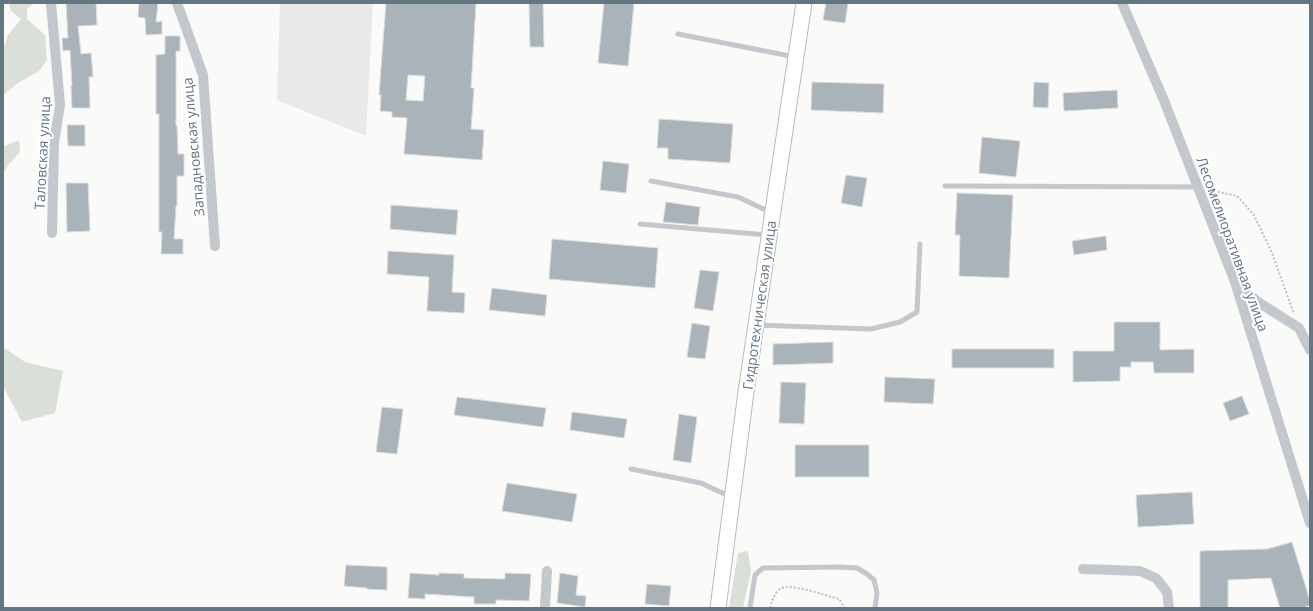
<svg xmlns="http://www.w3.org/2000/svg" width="1313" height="611" viewBox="0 0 1313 611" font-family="'Open Sans',sans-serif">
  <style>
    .built { fill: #e8e9e9 }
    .green { fill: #dadfd7 }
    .building { fill: #aab3b9; stroke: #dcdcda; fill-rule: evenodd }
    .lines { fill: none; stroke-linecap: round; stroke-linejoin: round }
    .primary-casing { stroke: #b5babe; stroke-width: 17 }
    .path { stroke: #bbbfc2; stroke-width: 2; stroke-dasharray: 2 2; stroke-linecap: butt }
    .lane { stroke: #c3c8cc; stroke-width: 5 }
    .street { stroke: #c3c8cc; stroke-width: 10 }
    .primary { stroke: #fff; stroke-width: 15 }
    .labels { text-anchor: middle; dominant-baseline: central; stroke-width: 4; stroke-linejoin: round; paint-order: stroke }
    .street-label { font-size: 14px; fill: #657683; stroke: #fff }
  </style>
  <rect width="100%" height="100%" fill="#fafaf8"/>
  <path class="built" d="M 280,3 L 373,3 L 366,136 L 277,100 Z"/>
  <path class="green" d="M 9,3 L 34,3 L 27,9 L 27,19 L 45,35 L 47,60 L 39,71 L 18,83 L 3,95 L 3,50 L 8,35 L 21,19 L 11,11 Z
    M 19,140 L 20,152 L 9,164 L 3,173 L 3,147 Z
    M 3,347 L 25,362 L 63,371 L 55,413 L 22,422 L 3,386 Z
    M 748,551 L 751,571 L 743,608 L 729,608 L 738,553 Z"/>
  <path class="building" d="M 66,3 L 96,3 L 97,25 L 78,26 L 81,54 L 91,53 L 93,77 L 89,77 L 90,108 L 72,108 L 71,86 L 72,86 L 70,50 L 63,51 L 62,38 L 68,38 Z
    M 139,3 L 158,3 L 156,22 L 162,21 L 162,34 L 146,35 L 145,18 L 138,17 Z
    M 386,3 L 476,3 L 471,88 L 474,88 L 471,129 L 484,130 L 482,160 L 404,154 L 407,118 L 392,117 L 392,112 L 380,111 L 381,95 L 379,95 ZM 408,75 L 425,76 L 423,101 L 406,100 Z
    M 529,3 L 543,3 L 544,47 L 530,47 Z
    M 604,3 L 634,3 L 628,66 L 598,63 Z
    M 826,3 L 848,3 L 845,23 L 823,20 Z
    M 165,36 L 180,36 L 180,51 L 176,51 L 176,126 L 177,126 L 178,154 L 184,154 L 184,176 L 177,176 L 177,206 L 176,206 L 174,239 L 183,239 L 183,254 L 161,254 L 162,232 L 159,232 L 159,114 L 156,114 L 156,55 L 165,54 Z
    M 812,82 L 884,84 L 883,113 L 811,110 Z
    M 1034,82 L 1049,83 L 1048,108 L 1033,107 Z
    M 1117,90 L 1118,108 L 1064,111 L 1063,93 Z
    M 659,119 L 733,124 L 730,163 L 668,159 L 668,148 L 657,148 Z
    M 67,125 L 85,125 L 85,146 L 68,146 Z
    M 982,137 L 1020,141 L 1016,177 L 979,173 Z
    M 603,161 L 629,164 L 626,193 L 600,190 Z
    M 846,175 L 867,178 L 862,207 L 841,203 Z
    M 66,183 L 88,183 L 90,231 L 67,232 Z
    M 957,193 L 1013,195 L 1009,278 L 959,276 L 960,235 L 955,235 Z
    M 666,202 L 700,207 L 698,225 L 663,222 Z
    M 391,205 L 458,210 L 456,235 L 390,229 Z
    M 1106,236 L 1107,250 L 1074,255 L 1072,241 Z
    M 552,239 L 658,248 L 655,288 L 549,279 Z
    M 388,251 L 454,255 L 452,292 L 465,293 L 464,313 L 427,311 L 429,277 L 387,274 Z
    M 700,270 L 719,272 L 713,311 L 694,308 Z
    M 492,288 L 547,295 L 545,316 L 489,310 Z
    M 1114,322 L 1160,322 L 1160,350 L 1194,349 L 1194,373 L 1154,373 L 1153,362 L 1131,362 L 1131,367 L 1120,367 L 1120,381 L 1073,382 L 1073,351 L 1114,351 Z
    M 692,323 L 710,326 L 705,359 L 687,357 Z
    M 833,342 L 833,363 L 773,365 L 773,344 Z
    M 952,349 L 1054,349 L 1054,368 L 952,368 Z
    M 885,377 L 935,379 L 933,404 L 884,402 Z
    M 781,382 L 806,383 L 804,424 L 779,423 Z
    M 1242,396 L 1249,414 L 1230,421 L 1223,403 Z
    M 457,397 L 546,408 L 543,427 L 454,415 Z
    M 382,407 L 403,409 L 397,454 L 376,452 Z
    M 572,412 L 627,419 L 624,438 L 570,430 Z
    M 679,414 L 697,417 L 691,463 L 673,460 Z
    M 795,445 L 869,445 L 869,477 L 795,477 Z
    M 507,483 L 577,494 L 572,522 L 502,511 Z
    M 1192,492 L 1194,524 L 1138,527 L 1136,495 Z
    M 1292,542 L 1310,601 L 1310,605 L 1305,607 L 1305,608 L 1280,608 L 1271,578 L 1228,580 L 1228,608 L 1200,608 L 1200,551 L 1267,549 Z
    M 346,565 L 387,567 L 387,590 L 367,589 L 367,588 L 344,586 Z
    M 410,573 L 439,575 L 439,573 L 464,574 L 464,578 L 505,579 L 505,573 L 531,574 L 529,601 L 496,600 L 496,604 L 474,604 L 474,597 L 425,594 L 425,599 L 408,598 Z
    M 560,573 L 578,576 L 576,595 L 586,596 L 585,607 L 557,603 Z
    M 647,584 L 671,586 L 669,606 L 645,604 Z"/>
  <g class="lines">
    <defs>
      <path id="primary" d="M 718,608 L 746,392 L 804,3"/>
    </defs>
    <use href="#primary" class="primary-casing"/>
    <path class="path" d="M 1210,190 L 1237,196 L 1254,215 L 1272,253 L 1294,314
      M 770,608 C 772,601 774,594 780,589 C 789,582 827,596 839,599 L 845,608"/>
    <path class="lane" d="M 678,34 L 795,57
      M 651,181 L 738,197 L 772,213
      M 945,186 L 1198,187
      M 640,224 L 768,235
      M 757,325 L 871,329 L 900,322 L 917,312 L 920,244
      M 631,469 L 701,483 L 731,497
      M 750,608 L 755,575 L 763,568 L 840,567 L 857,568 L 867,574 L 874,580 L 877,593 L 875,608"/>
    <path class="street" d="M 51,3 L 60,105 L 54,143 L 52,233
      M 177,3 L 203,75 L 215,246
      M 1122,3 L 1163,98 L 1235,282 L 1310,523
      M 1235,282 L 1258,302 L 1299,328 L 1310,350
      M 1083,569 L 1140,571 L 1156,578 L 1167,592 L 1169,608
      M 545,608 L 547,571"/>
    <use href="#primary" class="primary"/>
  </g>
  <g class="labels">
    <g class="street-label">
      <text transform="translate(193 147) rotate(-95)">Западновская улица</text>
      <text transform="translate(42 153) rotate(-87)">Таловская улица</text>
      <text transform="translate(1233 244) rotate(70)">Лесомелиоративная улица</text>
      <text transform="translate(759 305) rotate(-82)">Гидротехническая улица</text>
    </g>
  </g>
  <rect width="1313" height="611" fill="none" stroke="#657683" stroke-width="8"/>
</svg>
